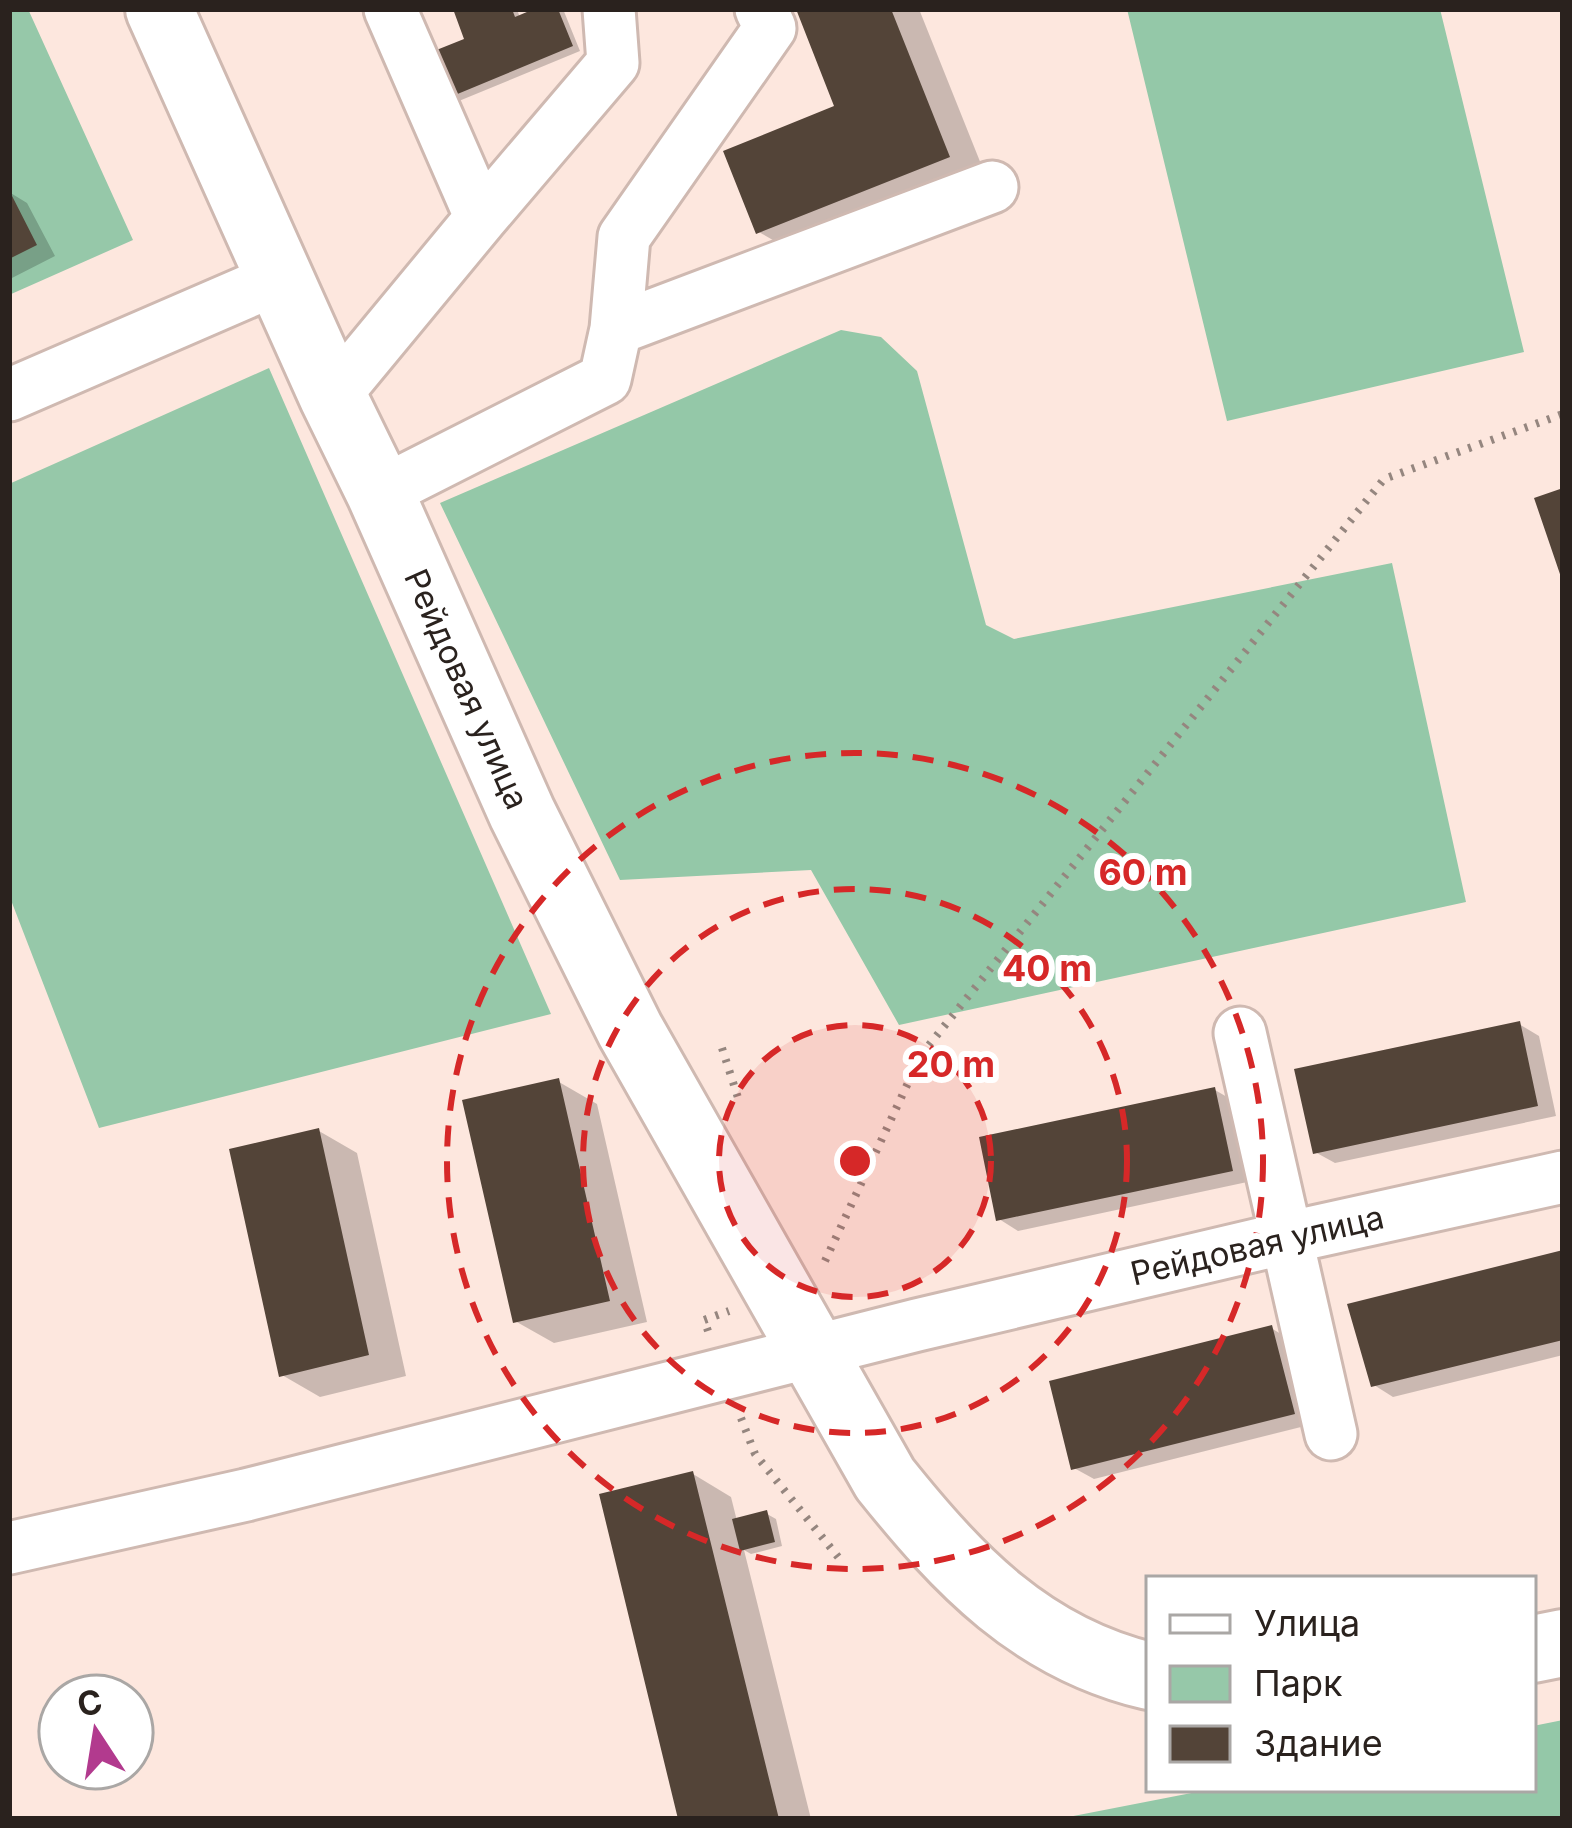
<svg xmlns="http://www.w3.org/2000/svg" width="1572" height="1828" viewBox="0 0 1572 1828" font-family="Inter,sans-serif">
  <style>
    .green { fill: #96c8a9 }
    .forest { fill: #94c8a8 }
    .shadow { fill: #0003 }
    .building { fill: #534438 }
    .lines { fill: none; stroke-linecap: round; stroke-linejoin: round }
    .minor-casing { stroke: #cfb9b1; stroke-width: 57 }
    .major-casing { stroke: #cfb9b1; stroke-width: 72 }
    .path { stroke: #95867f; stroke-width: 8; stroke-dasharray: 3 9; stroke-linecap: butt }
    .minor { stroke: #fff; stroke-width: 51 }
    .major { stroke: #fff; stroke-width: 66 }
    .ring { fill: none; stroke: #d62828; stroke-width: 6; stroke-dasharray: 21 15 }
    .labels { text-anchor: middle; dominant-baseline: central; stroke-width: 12; stroke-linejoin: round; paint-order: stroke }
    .street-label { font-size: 33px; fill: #2a221e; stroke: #fff }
    .centre { fill: #d62828; stroke: #fff; stroke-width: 6 }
    .ring-label { font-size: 36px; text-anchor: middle; font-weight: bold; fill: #d62828; stroke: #fff; stroke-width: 12; stroke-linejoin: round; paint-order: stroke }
  </style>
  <rect width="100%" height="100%" fill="#fde7de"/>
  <path class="green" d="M 9,9 L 28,9 L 133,240 L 9,295 Z
    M 269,368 L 551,1014 L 99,1128 L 9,895 L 9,484 Z"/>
  <path class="forest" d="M 1127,9 L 1440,9 L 1524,352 L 1227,421 Z
    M 841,330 L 881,337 L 917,371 L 986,625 L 1014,639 L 1392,563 L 1466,902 L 899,1025 L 811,870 L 620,880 L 440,503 Z
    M 1563,1720 L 1563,1819 L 1058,1819 L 1212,1789 L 1533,1789 L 1533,1726 Z"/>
  <path class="shadow" d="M 456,9 L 517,9 L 520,18 L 542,9 L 563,9 L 580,51 L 454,103 L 445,98 L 468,40 Z
    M 799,9 L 919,9 L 987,179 L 797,254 L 759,232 L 838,108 Z
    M 9,192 L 27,203 L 55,256 L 10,279 Z
    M 1519,1024 L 1539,1036 L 1556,1116 L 1335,1163 L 1315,1152 Z
    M 559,1082 L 597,1104 L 647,1322 L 554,1343 L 515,1321 Z
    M 1215,1090 L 1234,1101 L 1252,1181 L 1018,1231 L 999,1219 Z
    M 319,1131 L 357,1153 L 406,1376 L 320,1397 L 282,1375 Z
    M 1563,1253 L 1563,1355 L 1393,1397 L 1374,1385 Z
    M 1271,1328 L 1291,1340 L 1313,1424 L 1094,1479 L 1074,1468 Z
    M 693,1474 L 731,1497 L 737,1521 L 767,1514 L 776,1519 L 782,1546 L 751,1554 L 744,1550 L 811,1819 L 681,1819 Z"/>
  <path class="building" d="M 453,9 L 512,9 L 515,17 L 534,9 L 558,9 L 573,46 L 443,100 L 424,55 L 464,39 Z
    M 796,9 L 891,9 L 950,157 L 756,234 L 723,151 L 834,106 Z
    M 9,190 L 37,245 L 9,259 Z
    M 1563,488 L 1563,580 L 1562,580 L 1534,498 Z
    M 1520,1021 L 1538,1106 L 1313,1154 L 1294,1069 Z
    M 559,1078 L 610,1301 L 513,1323 L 462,1100 Z
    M 1215,1087 L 1233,1171 L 996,1221 L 979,1137 Z
    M 319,1128 L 369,1355 L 279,1377 L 229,1149 Z
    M 1563,1250 L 1563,1340 L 1371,1387 L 1347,1304 Z
    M 1272,1325 L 1295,1414 L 1071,1470 L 1049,1381 Z
    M 693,1471 L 779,1819 L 678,1819 L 599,1494 Z
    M 767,1510 L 775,1542 L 740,1551 L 732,1519 Z"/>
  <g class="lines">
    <defs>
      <path id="minor" d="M 481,218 L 613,63 L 609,9
        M 616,329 L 624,237 L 770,28 L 761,9
        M 9,395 L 279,278
        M 333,397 L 481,218 L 390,9
        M 380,493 L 605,379 L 616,329 L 992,187
        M 1240,1033 L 1331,1434
        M 9,1548 L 246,1495 L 917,1325 L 1286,1238 L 1563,1177"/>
      <path id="major" d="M 159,9 L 333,397 L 380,493 L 522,813 L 630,1030 L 885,1479 C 958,1570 1031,1648 1149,1676
        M 1533,1649 L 1563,1643"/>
    </defs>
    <use href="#minor" class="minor-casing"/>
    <use href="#major" class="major-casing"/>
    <path class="path" d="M 722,1048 L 740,1104
      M 825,1261 L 921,1055 L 1384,479 L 1563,414
      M 708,1331 L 704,1320 L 729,1311
      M 741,1418 L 755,1454 L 843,1563"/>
    <use href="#minor" class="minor"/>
    <use href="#major" class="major"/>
  </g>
  <circle cx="855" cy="1161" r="136" fill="#d62828" fill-opacity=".12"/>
  <g class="ring">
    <circle cx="855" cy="1161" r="136"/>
    <circle cx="855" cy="1161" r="272"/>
    <circle cx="855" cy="1161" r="408"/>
  </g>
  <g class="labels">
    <g class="street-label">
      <text transform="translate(467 689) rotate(66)">Рейдовая улица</text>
      <text transform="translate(1257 1245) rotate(-13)">Рейдовая улица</text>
    </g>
  </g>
  <circle cx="855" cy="1161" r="18" class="centre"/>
  <g class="ring-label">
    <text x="1143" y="885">60 m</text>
    <text x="1047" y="981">40 m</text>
    <text x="951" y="1077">20 m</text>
  </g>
  <rect width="1572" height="1828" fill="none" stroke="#2a221e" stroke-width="24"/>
  <rect x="1146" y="1576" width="390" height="216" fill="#ffffff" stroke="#aaa7a5" stroke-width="3"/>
  <rect x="1170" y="1615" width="60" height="18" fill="#ffffff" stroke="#aaa7a5" stroke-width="3"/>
  <text x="1254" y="1636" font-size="36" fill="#2a221e">Улица</text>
  <rect x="1170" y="1666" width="60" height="36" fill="#96c8a9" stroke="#aaa7a5" stroke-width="3"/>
  <text x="1254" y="1696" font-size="36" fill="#2a221e">Парк</text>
  <rect x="1170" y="1726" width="60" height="36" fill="#534438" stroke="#aaa7a5" stroke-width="3"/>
  <text x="1254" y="1756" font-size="36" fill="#2a221e">Здание</text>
  <g transform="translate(96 1732) rotate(348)"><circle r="57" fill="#ffffff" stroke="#aaa7a5" stroke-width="3"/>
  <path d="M0-9L21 45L0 30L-21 45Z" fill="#b23a8e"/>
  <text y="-18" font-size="33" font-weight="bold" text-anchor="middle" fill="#2a221e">С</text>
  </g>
</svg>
